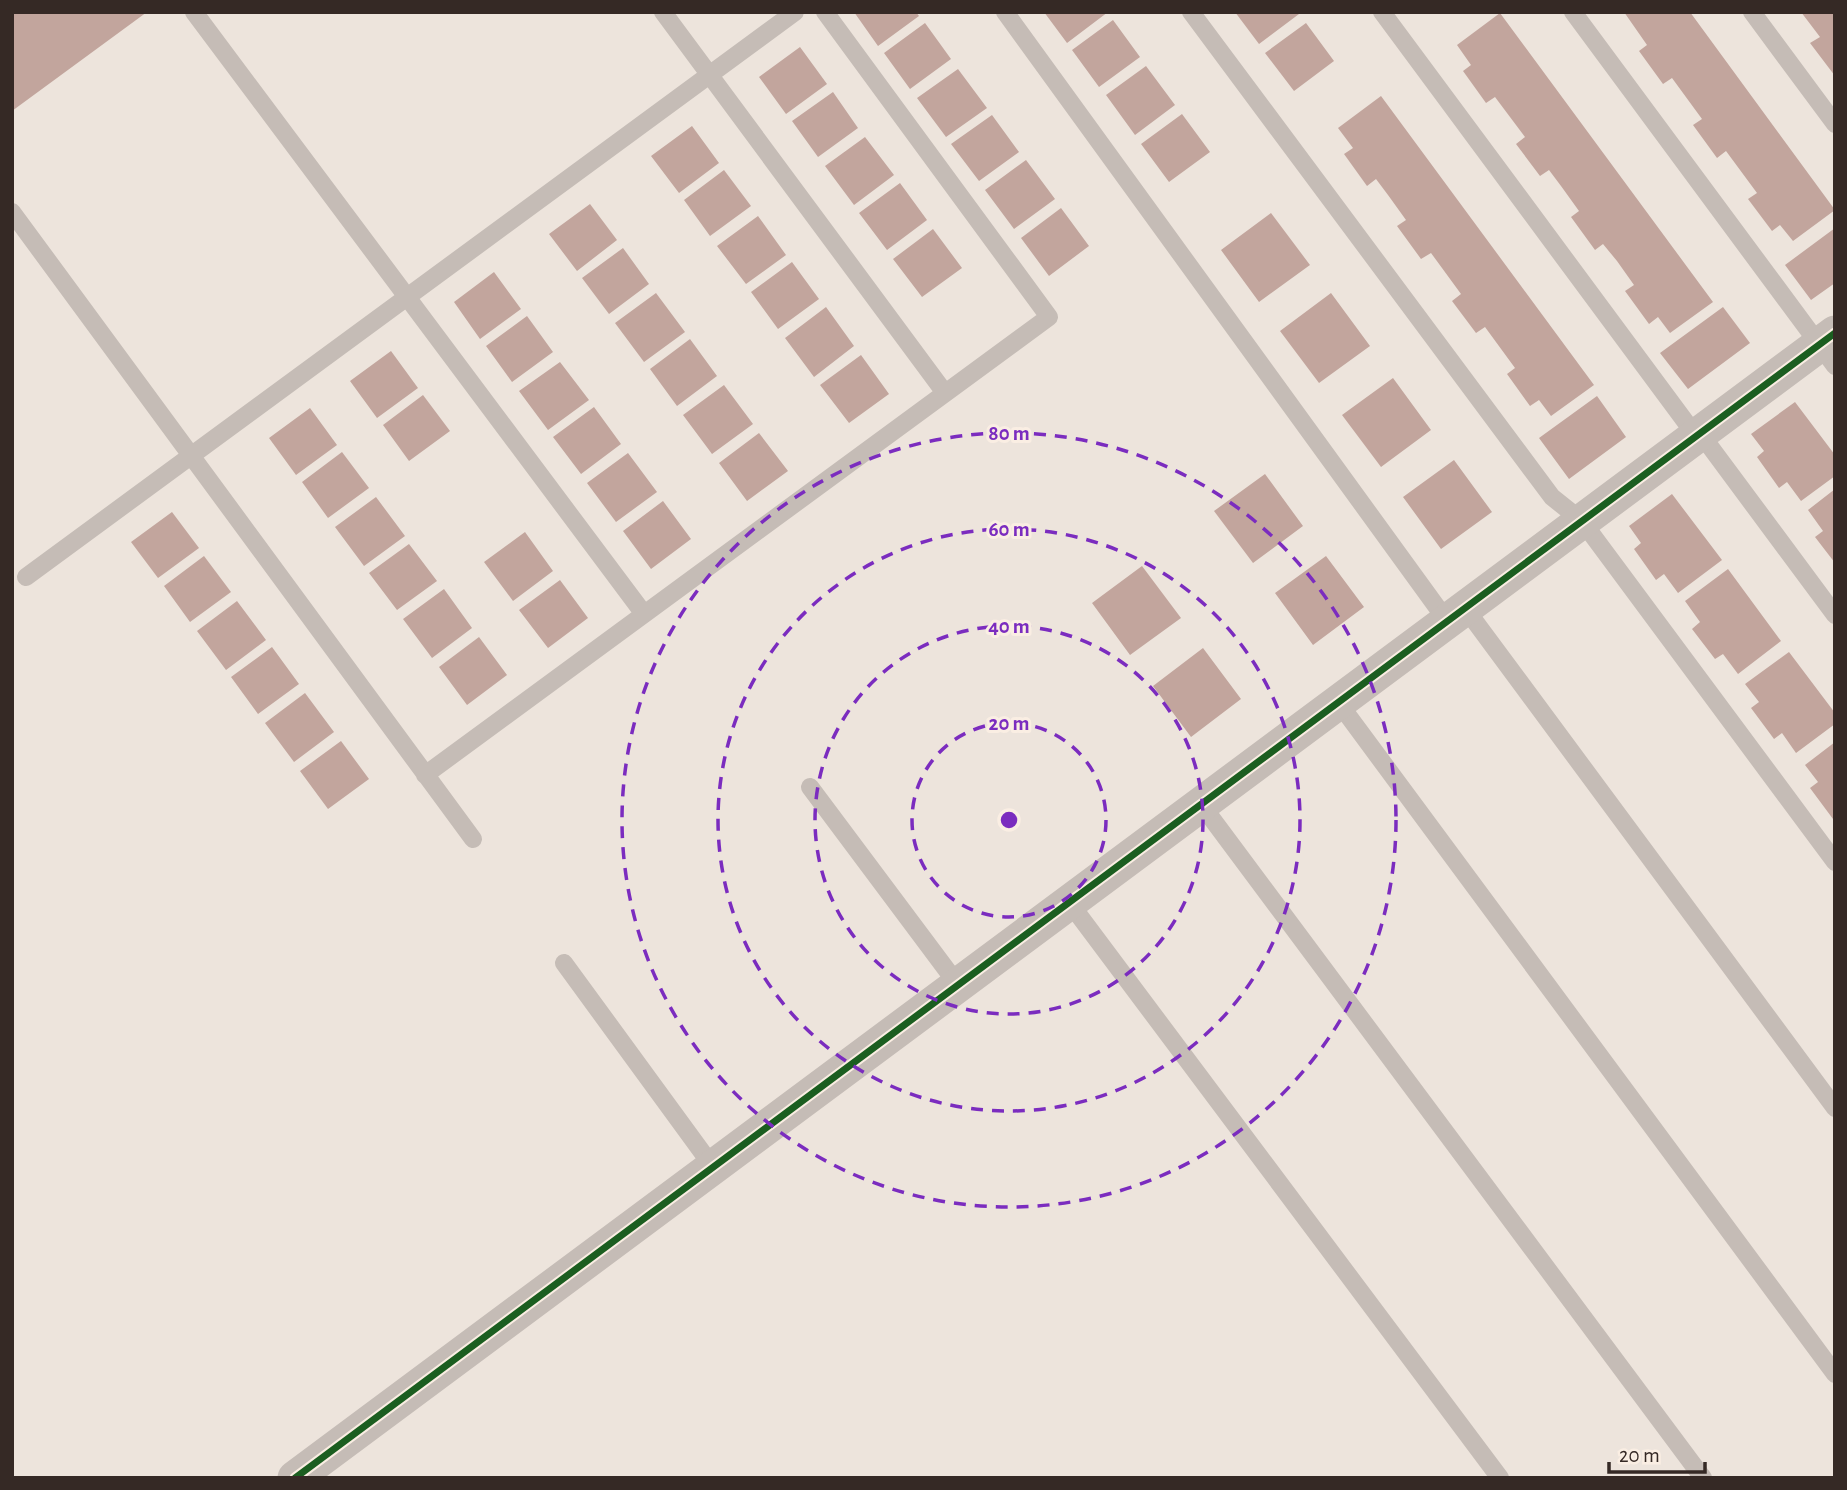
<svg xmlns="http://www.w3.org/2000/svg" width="1847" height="1490" viewBox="0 0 1847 1490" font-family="'Alegreya Sans',sans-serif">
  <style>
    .building { fill: #c2a59d }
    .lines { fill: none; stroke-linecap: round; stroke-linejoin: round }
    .service { stroke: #c5bcb6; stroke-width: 18 }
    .minor { stroke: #c5bcb6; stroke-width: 35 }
    .cycleway-casing { stroke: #faeee3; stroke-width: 11 }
    .cycleway { stroke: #1b5e20; stroke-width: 7 }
    .ring { fill: none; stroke: #7b2cbf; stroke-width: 3.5; stroke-dasharray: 12 9 }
    .centre { fill: #7b2cbf; stroke: #faeee3; stroke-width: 3.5 }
    .ring-label { font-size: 21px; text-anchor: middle; font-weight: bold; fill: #7b2cbf; stroke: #faeee3; stroke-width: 6; stroke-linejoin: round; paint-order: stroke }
  </style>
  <rect width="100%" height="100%" fill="#ede4dc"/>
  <path class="building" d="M 12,12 L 147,12 L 12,111 Z
    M 854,12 L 916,12 L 919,16 L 878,46 Z
    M 1044,12 L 1108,12 L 1067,43 Z
    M 1235,12 L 1298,12 L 1299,14 L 1259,44 Z
    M 1624,12 L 1690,12 L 1835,210 L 1793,241 L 1780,225 L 1772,231 L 1748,199 L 1757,193 L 1726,151 L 1717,158 L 1693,125 L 1702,119 L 1672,78 L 1663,84 L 1639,51 L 1647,45 Z
    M 1801,12 L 1835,12 L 1835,76 L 1810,43 L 1820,37 Z
    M 1500,13 L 1713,302 L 1670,333 L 1658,317 L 1649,324 L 1625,291 L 1634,285 L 1617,261 L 1603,244 L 1595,250 L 1571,217 L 1579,211 L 1561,186 L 1549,170 L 1540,176 L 1516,144 L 1525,137 L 1495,97 L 1486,103 L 1463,71 L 1471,65 L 1457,45 Z
    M 1113,20 L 1140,57 L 1099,87 L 1072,50 Z
    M 925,23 L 951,59 L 910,89 L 884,53 Z
    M 1306,23 L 1334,61 L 1294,91 L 1265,53 Z
    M 800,47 L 827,84 L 786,114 L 759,77 Z
    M 1146,66 L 1175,105 L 1135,135 L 1106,95 Z
    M 958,69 L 987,108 L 946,137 L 917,98 Z
    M 833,92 L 858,128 L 818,157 L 792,121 Z
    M 1381,96 L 1594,385 L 1551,416 L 1539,400 L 1530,406 L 1507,374 L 1515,368 L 1485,327 L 1476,333 L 1452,301 L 1461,294 L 1442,268 L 1431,253 L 1421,259 L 1397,226 L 1406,220 L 1388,195 L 1376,179 L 1367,186 L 1344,154 L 1353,148 L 1338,128 Z
    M 1182,114 L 1210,152 L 1169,182 L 1141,144 Z
    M 992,115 L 1019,152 L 979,181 L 951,144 Z
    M 692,126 L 719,163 L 679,193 L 651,156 Z
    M 865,137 L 894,175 L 854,205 L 825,166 Z
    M 1026,160 L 1055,199 L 1014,229 L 985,190 Z
    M 724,170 L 751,206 L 710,236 L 684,200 Z
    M 900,183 L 927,220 L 887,250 L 859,213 Z
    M 590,204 L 617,240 L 577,271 L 549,234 Z
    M 1061,208 L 1089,246 L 1049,276 L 1021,238 Z
    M 1271,213 L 1310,265 L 1259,302 L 1221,250 Z
    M 758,216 L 786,255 L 746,284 L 717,246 Z
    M 1835,228 L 1835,283 L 1811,300 L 1785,265 Z
    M 933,229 L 962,268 L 922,297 L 893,259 Z
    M 623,248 L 649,284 L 609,314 L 582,278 Z
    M 792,262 L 819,299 L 778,329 L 751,292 Z
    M 494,272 L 521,309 L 480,339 L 454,302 Z
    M 656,293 L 685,332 L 644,362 L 615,323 Z
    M 1331,293 L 1370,346 L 1319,383 L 1280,331 Z
    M 826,307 L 854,346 L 814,377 L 785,338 Z
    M 1723,307 L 1750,343 L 1688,389 L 1660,353 Z
    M 527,316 L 553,352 L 512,382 L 486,346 Z
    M 690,339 L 717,376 L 677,406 L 650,369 Z
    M 391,351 L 418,388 L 377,418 L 350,381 Z
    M 861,355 L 889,394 L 849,423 L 820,385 Z
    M 560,362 L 589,400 L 548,430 L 519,391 Z
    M 1393,378 L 1431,430 L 1381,467 L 1342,415 Z
    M 724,385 L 753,424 L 712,454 L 683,415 Z
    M 423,395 L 450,431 L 409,461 L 383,425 Z
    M 1597,396 L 1626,437 L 1569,479 L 1539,438 Z
    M 1795,402 L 1835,455 L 1835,476 L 1801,501 L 1787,482 L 1779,488 L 1757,457 L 1764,451 L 1751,434 Z
    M 594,407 L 621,444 L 581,474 L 553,437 Z
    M 310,408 L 337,445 L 296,475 L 269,438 Z
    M 759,433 L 788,471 L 747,501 L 719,463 Z
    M 342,452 L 369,488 L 328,518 L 302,482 Z
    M 628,453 L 657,492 L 616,522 L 587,483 Z
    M 1454,460 L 1492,512 L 1441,549 L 1403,497 Z
    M 1265,474 L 1303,526 L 1253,563 L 1214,511 Z
    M 1835,489 L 1835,563 L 1815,537 L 1823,531 L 1808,510 Z
    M 1672,494 L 1722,560 L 1678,593 L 1664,574 L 1656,580 L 1634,549 L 1641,543 L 1629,526 Z
    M 376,497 L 405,536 L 364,566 L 335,527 Z
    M 663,501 L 691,539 L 651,569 L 623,531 Z
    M 172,512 L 199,548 L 158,578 L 131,542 Z
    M 525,532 L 553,571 L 513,601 L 484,562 Z
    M 409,544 L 437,581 L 397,610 L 369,573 Z
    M 204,556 L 231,592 L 190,622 L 164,586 Z
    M 1326,556 L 1364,607 L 1313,645 L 1275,593 Z
    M 1142,566 L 1181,618 L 1130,655 L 1092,603 Z
    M 1728,569 L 1781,641 L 1738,674 L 1723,654 L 1715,659 L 1692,629 L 1700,622 L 1685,601 Z
    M 560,580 L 588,618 L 548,648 L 519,610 Z
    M 444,589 L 472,628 L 432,658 L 403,619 Z
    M 237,601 L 266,640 L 226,670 L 197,631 Z
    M 479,637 L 507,675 L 467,705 L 439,667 Z
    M 272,647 L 299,684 L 258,714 L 231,677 Z
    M 1203,648 L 1241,699 L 1191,737 L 1153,686 Z
    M 1789,652 L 1835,713 L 1835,724 L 1796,753 L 1782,733 L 1774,739 L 1751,708 L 1759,702 L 1745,684 Z
    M 305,693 L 334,732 L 294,762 L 265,723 Z
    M 341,741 L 369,779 L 328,809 L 300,771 Z
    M 1835,742 L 1835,817 L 1833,819 L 1810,788 L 1818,782 L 1805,765 Z"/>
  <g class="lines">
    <path class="service" d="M 194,12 L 644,614
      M 663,12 L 945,393
      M 1005,12 L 1447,621
      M 1191,12 L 1552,497 L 1582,521 L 1835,862
      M 1382,12 L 1696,436
      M 1573,12 L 1835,366
      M 1752,12 L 1835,124
      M 12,212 L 473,839
      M 1700,433 L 1835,615
      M 26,577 L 795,12
      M 1465,608 L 1835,1108
      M 1338,702 L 1835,1374
      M 425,775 L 1049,317 L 825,12
      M 810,787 L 958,985
      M 1201,804 L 1703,1478
      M 1069,902 L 1500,1478
      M 564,963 L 713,1167"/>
    <path class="minor" d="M 295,1478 L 1835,333"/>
    <defs>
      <path id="cycleway" d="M 295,1478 L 1835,333"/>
    </defs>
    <use href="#cycleway" class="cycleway-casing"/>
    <use href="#cycleway" class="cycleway"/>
  </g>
  <g class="ring">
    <circle cx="1009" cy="820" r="97"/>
    <circle cx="1009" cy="820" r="194"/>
    <circle cx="1009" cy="820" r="291"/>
    <circle cx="1009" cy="820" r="387"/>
  </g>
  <circle cx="1009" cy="820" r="10" class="centre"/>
  <g class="ring-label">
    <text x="1009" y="440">80 m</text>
    <text x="1009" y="536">60 m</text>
    <text x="1009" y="633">40 m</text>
    <text x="1009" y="730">20 m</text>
  </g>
  <rect width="1847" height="1490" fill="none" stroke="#352925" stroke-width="28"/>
  <path d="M1609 1462v10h96v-10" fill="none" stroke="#352925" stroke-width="3.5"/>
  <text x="1619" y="1462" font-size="21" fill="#352925" stroke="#faeee3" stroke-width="5" paint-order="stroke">20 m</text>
</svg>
